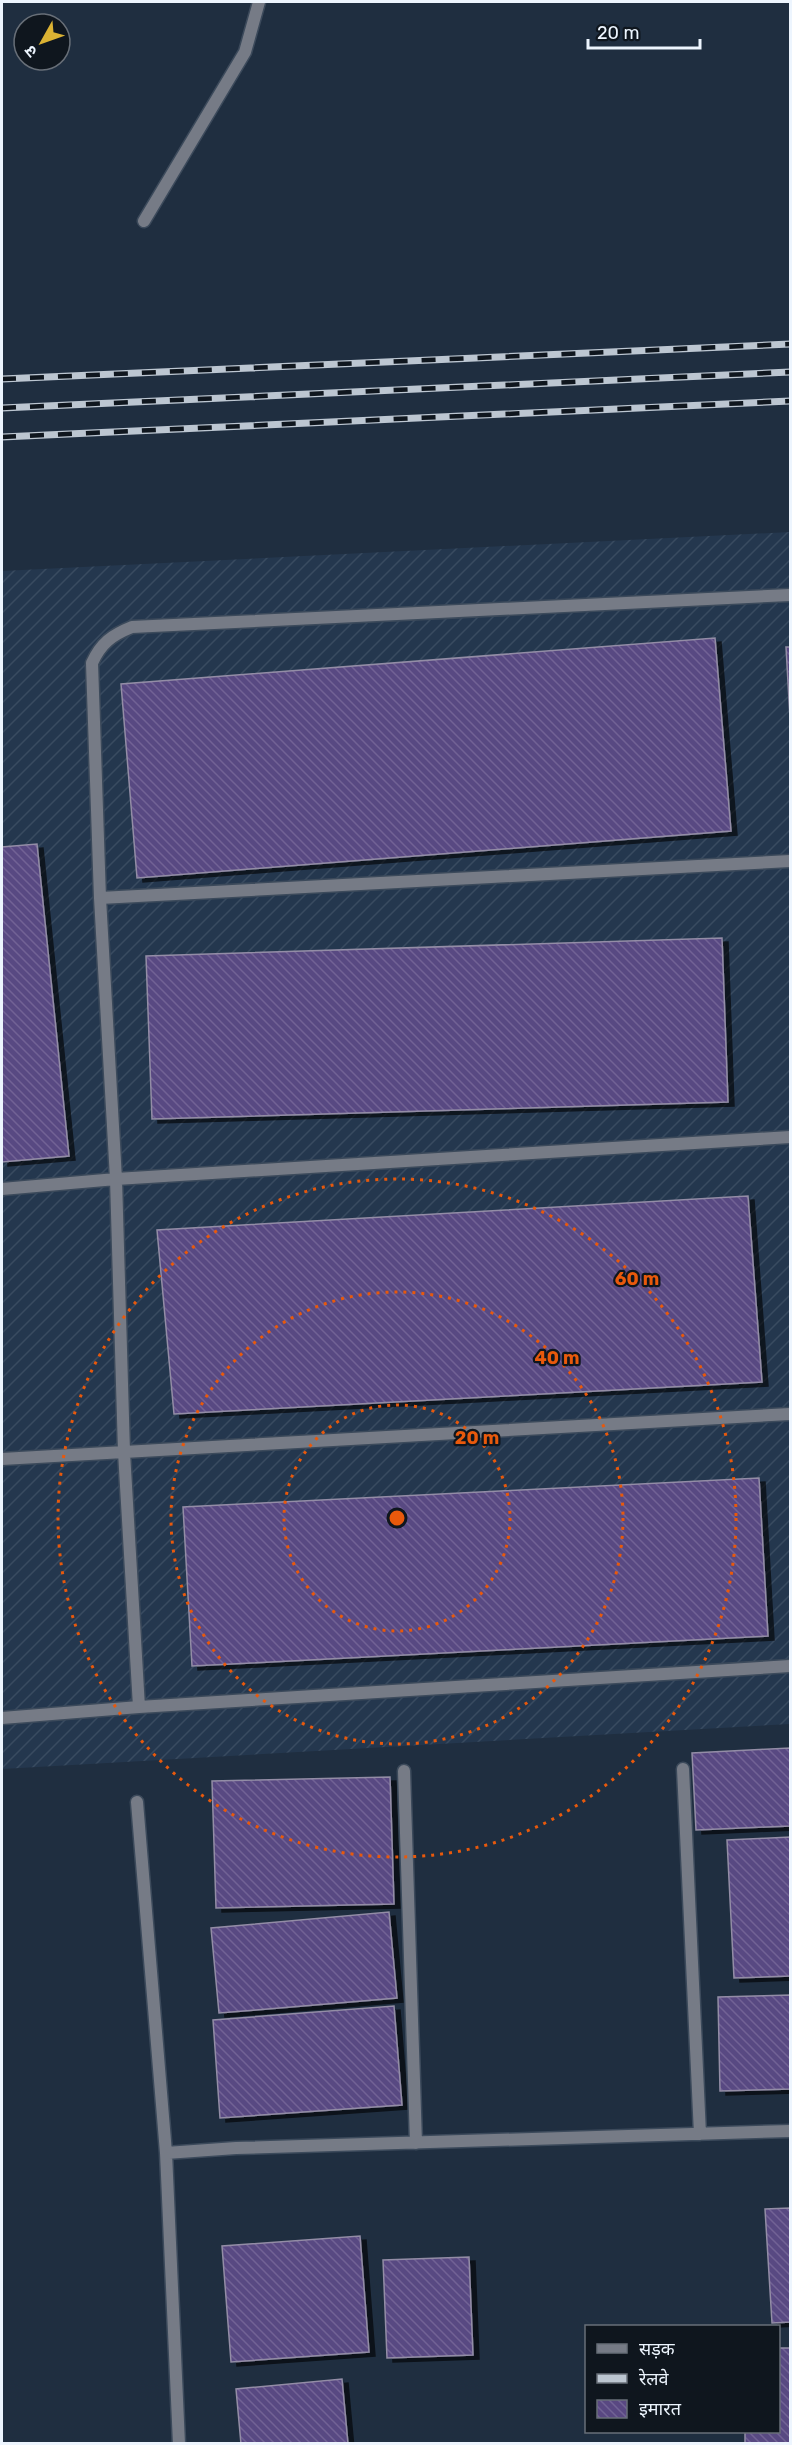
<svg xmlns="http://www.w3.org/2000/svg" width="792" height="2445" viewBox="0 0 792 2445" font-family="Rubik,'Noto Sans Devanagari',sans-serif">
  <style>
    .industrial { fill: url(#industrial-furrows) }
    .building { fill: url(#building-back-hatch); stroke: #938da6; stroke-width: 1.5; filter: url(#shadow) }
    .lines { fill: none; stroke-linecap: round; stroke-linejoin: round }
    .service-casing { stroke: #3c4a5b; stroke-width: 15 }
    .minor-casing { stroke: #3c4a5b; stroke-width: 15 }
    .service { stroke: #767b86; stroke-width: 12 }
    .minor { stroke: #767b86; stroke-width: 12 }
    .rail-casing { stroke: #bcc6d1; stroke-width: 7 }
    .rail { stroke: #0f161e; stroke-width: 4.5; stroke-dasharray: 14; stroke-linecap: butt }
    .ring { fill: none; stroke: #e8590c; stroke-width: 3; stroke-dasharray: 3 6 }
    .centre { fill: #e8590c; stroke: #0f161e; stroke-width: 3 }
    .ring-label { font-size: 18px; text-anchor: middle; font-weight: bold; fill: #e8590c; stroke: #0f161e; stroke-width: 4.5; stroke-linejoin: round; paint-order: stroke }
  </style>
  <defs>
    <pattern id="industrial-furrows" width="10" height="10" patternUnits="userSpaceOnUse" patternTransform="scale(1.5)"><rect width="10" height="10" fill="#24374e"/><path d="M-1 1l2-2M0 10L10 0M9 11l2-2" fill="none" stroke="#394b60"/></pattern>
    <pattern id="building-back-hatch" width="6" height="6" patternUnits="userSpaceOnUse" patternTransform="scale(1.5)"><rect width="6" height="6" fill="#594882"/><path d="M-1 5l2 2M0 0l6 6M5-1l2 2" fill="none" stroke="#716395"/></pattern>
    <filter id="shadow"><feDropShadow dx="6" dy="4" stdDeviation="0" flood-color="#0009"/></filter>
  </defs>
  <rect width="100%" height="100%" fill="#1f2e40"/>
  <path class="industrial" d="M 790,532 L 790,1724 L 2,1769 L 2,571 Z"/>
  <path class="building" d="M 715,638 L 731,831 L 137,878 L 121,684 Z
    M 786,647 L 790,647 L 790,718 Z
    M 37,844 L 69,1156 L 2,1162 L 2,847 Z
    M 722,938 L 728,1102 L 152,1119 L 146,956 Z
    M 748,1196 L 762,1382 L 174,1414 L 157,1230 Z
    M 759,1478 L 768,1636 L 192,1666 L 183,1507 Z
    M 790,1748 L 790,1826 L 696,1830 L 692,1753 Z
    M 390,1777 L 394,1904 L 216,1908 L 212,1781 Z
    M 790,1837 L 790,1976 L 734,1978 L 727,1840 Z
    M 389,1912 L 397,1998 L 219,2013 L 211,1928 Z
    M 790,1995 L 790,2089 L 720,2091 L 718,1997 Z
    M 394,2006 L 402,2105 L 220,2118 L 213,2020 Z
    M 790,2208 L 790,2322 L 772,2323 L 765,2209 Z
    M 360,2236 L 369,2352 L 231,2362 L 222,2246 Z
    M 469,2257 L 473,2355 L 387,2358 L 383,2260 Z
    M 778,2348 L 790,2348 L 790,2444 L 745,2444 L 745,2432 L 778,2432 Z
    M 342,2379 L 348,2444 L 241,2444 L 236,2389 Z"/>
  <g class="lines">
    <defs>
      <path id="service" d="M 144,221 L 245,52 L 259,2
        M 790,595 L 132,627 C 112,635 101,643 92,663 L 100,898 L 116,1179 L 124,1452 L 790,1414
        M 100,898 L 790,861
        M 2,1189 L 116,1179 L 790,1137
        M 2,1459 L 124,1452 L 139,1707 L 790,1666
        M 2,1718 L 139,1707"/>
      <path id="minor" d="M 683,1769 L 700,2134
        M 404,1771 L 416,2143
        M 137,1802 L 166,2153 L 179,2444
        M 166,2153 L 236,2148 L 790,2131"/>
    </defs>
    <use href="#service" class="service-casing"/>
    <use href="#minor" class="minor-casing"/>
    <use href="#service" class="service"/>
    <use href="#minor" class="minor"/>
    <defs>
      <path id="rail" d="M 2,379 L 790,344
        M 2,408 L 790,372
        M 2,437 L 790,401"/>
    </defs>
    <use href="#rail" class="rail-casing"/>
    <use href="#rail" class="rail"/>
  </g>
  <g class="ring">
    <circle cx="397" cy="1518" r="113"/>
    <circle cx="397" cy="1518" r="226"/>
    <circle cx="397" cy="1518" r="339"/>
  </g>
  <circle cx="397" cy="1518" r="9" class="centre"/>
  <g class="ring-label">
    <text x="637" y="1285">60 m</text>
    <text x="557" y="1364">40 m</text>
    <text x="477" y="1444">20 m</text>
  </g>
  <rect width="792" height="2445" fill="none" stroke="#edf5fe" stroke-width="6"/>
  <rect x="585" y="2325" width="195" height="108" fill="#0f161e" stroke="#686f78" stroke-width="1.5"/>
  <rect x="597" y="2344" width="30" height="9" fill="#767b86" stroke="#686f78" stroke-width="1.5"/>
  <text x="639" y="2355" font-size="18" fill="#edf5fe">सड़क</text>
  <rect x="597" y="2374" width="30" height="9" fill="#bcc6d1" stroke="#686f78" stroke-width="1.5"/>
  <text x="639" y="2385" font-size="18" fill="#edf5fe">रेलवे</text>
  <rect x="597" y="2400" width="30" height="18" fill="url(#building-back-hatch)" stroke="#686f78" stroke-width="1.5"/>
  <text x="639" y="2415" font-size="18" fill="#edf5fe">इमारत</text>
  <g transform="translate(42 42) rotate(230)"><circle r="28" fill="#0f161e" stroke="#686f78" stroke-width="1.5"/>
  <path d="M0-4.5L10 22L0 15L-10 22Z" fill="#dbb233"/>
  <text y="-9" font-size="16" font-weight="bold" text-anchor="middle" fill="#edf5fe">उ</text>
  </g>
  <path d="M588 39v9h112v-9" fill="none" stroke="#edf5fe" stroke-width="3"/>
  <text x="597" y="39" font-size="18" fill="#edf5fe" stroke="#0f161e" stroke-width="4.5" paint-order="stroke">20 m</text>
</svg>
